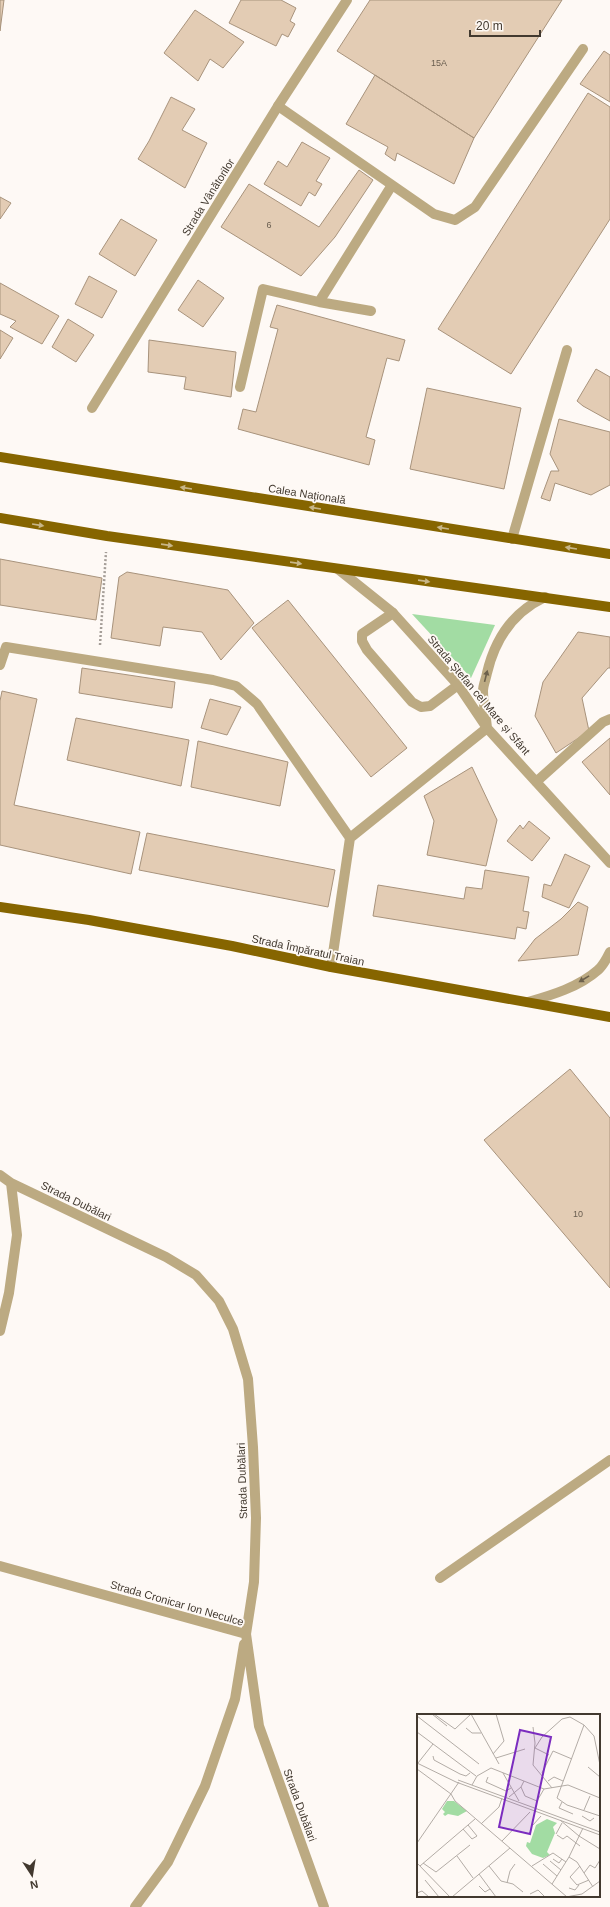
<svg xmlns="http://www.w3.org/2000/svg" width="610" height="1907" viewBox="0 0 610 1907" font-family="Arial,sans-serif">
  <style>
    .green { fill: #a2dca3 }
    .building { fill: #e3ccb4; stroke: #a8937c }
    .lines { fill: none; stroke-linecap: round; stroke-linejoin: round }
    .path { stroke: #a59e98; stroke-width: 2.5; stroke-dasharray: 2 2; stroke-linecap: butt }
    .service { stroke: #bcaa82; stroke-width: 10 }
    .minor { stroke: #bcaa82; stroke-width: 10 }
    .primary { stroke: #866500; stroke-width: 10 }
    .oneway { fill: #c8b687 }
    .oneway2 { fill: #6d614c }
    .labels { text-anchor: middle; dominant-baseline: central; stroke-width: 3.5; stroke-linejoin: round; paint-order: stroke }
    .number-label { font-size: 9px; fill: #6a5e50 }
    .street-label { font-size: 11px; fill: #42392f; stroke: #fef9f5 }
    .inset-road { fill: none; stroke: #b3aca6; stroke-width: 1 }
    .view { fill: #7b2cbf; fill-opacity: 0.15; stroke: #7b2cbf; stroke-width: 2 }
    .inset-edge { fill: none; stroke: #42392f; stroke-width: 2 }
  </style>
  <rect width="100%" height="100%" fill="#fef9f5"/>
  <path class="green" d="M 412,614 L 495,625 L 471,678 Z"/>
  <path class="building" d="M 0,0 L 4,0 L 0,31 Z
    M 241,0 L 281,0 L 296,8 L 290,21 L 295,24 L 288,37 L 282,34 L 276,46 L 229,23 Z
    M 370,0 L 562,0 L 474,138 L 337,51 Z
    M 195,10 L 244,42 L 223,68 L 210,59 L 198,81 L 164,53 Z
    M 604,51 L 610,55 L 610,102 L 580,84 Z
    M 375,75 L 474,138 L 454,184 L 397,153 L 395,161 L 385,154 L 388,147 L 346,124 Z
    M 588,93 L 610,107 L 610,219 L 511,374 L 438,329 Z
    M 171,97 L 195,109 L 182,130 L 207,143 L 185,188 L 138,159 L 149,141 Z
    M 302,142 L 330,158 L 316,181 L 322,184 L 315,196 L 309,192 L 301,206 L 264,184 L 278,161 L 287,167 Z
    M 359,170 L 373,180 L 335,237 L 301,276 L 221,227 L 249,184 L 319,227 Z
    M 0,197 L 11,203 L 0,219 Z
    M 121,219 L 157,240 L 135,276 L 99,254 Z
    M 89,276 L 117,291 L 102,318 L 75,304 Z
    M 198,280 L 224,298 L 203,327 L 178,310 Z
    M 0,283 L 59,316 L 42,344 L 10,327 L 16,321 L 0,314 Z
    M 277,305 L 405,340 L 399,361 L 387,358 L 366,437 L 375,440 L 369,465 L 238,429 L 243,409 L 256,412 L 278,329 L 270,327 Z
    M 68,319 L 94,335 L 76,362 L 52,347 Z
    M 0,330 L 13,338 L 0,359 Z
    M 149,340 L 236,352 L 231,397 L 184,389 L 186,377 L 148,372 Z
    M 596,369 L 610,377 L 610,421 L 583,406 L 577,401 Z
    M 427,388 L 521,408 L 504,489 L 410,469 Z
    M 559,419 L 610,432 L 610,485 L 591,495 L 555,483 L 550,501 L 541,498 L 551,471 L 559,471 L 550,454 Z
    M 0,559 L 102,578 L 96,620 L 0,605 Z
    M 127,572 L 228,590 L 254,623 L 221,660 L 202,632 L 163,627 L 160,646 L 111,638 L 119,577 Z
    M 288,600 L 407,748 L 371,777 L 252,628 Z
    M 578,632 L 610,637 L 610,668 L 608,668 L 582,698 L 589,731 L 556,753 L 535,716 L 543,682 Z
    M 82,668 L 175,682 L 172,708 L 79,693 Z
    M 2,691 L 37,699 L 14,805 L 140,832 L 131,874 L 0,845 L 0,701 Z
    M 210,699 L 241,707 L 227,735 L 201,728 Z
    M 76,718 L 189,740 L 181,786 L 67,760 Z
    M 610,738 L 610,795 L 582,762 Z
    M 198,741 L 288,762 L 280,806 L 191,787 Z
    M 472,767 L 497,820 L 486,866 L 427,855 L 434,821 L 424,796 Z
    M 529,821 L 550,838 L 532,861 L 507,841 L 520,825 L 523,829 Z
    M 147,833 L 335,870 L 328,907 L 139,870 Z
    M 565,854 L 590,866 L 569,908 L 542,897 L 544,884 L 551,886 Z
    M 485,870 L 529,877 L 523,911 L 529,912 L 526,929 L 517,927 L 515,939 L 373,916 L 378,885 L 464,899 L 466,887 L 482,889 Z
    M 578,902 L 588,907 L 578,955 L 518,961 L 535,939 L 561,919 Z
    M 570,1069 L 610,1118 L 610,1288 L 484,1140 Z"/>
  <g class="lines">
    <path class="path" d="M 100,645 L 106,552"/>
    <path class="service" d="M 278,106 L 434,214 L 455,220 L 475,207 L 583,49
      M 319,302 L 392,185
      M 240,387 L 263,289 L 319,302 L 371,311
      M 393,613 L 362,634 L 362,641 L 367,650 L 412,702 L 421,707 L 430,706 L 458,685"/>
    <path class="minor" d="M 92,408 L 278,106 L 347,0
      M 512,539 L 567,350
      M 338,569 L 393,613 L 458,685 L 487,728 L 610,863
      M 0,665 L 6,647 L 213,680 L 236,686 L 257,704 L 350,838
      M 536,782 L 603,722 L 610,719
      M 331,967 L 350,838 L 487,728 C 486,716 483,703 483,691 C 483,685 486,679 487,673 C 495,639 513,612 545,597
      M 528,1002 C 552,995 579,987 598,970 C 603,966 607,958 610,952
      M 0,1175 L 11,1183 L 166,1257 L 196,1275 L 219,1301 L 233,1329 L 248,1379 L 253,1447 L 256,1518 L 254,1582 L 246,1634 L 259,1726 L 324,1907
      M 0,1331 L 9,1293 L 17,1235 L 11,1183
      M 0,1566 L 246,1634
      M 440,1578 L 610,1460
      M 135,1907 L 168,1862 L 205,1786 L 235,1699 L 244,1644"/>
    <path class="primary" d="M 0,457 L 610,554
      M 0,518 L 107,536 L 610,607
      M 0,907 L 89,920 L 232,946 L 331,967 L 610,1017"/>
  </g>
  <defs><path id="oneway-solid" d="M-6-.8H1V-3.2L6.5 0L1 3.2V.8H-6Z"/></defs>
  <g class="oneway">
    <use href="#oneway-solid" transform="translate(186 488) rotate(-171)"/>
    <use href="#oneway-solid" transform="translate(315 508) rotate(-171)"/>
    <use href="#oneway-solid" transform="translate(38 525) rotate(9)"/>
    <use href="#oneway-solid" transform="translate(443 528) rotate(-171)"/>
    <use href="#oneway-solid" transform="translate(167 545) rotate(8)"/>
    <use href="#oneway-solid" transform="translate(571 548) rotate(-171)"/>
    <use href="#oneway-solid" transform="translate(296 563) rotate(8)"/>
    <use href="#oneway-solid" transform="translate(424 581) rotate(8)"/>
  </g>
  <g class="oneway2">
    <use href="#oneway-solid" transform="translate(486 676) rotate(-76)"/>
    <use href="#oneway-solid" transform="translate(584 979) rotate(149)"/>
  </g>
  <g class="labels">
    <g class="number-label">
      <text x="439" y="63">15A</text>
      <text x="269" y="225">6</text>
      <text x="578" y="1214">10</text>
    </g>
    <g class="street-label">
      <text transform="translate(208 197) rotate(-58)">Strada Vânătorilor</text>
      <text transform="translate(307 494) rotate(9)">Calea Națională</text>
      <text transform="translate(479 695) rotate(50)">Strada Ștefan cel Mare și Sfânt</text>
      <text transform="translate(308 950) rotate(12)">Strada Împăratul Traian</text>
      <text transform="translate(76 1201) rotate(26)">Strada Dubălari</text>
      <text transform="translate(242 1481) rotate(-92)">Strada Dubălari</text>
      <text transform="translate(177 1603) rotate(16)">Strada Cronicar Ion Neculce</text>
      <text transform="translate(300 1805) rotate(70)">Strada Dubălari</text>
    </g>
  </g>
  <g transform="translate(417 1714)">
    <rect width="183" height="183" fill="#fef9f5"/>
    <path d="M 30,87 L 37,87 L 50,97 L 41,102 L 31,100 L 28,102 L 26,100 L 28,98 L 25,95 ZM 130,105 L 140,109 L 136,113 L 138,119 L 130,138 L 133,141 L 126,144 L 115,140 L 109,132 L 110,128 L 113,129 L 119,111 Z" fill="#a2dca3"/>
    <path class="inset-road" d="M 15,0 L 30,12M 17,0 L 38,15 L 54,0M 54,0 L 82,50M 0,2 L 62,50M 167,11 L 140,84 L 150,91 L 183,102M 116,13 L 118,29 L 116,51 L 135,74M 49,14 L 55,19 L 64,19M 0,18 L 59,62M 118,34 L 125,23 L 145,5 L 153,3 L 167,11 L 177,22 L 183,51M 118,34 L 132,41M 76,40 L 87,27 L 79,0M 16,42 L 17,46 L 43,60 L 49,62 L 53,59M 79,44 L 108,35M 0,49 L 39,68 L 183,121M 1,49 L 16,30M 171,53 L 183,63M 0,55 L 34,80 L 38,87 L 150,183M 86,59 L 102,87M 125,59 L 136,37 L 155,45M 71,63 L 69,68 L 89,77 L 94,74M 41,66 L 183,118M 131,67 L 137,63 L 146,67M 55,71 L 60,62 L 74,54 L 127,75 L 151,71 L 183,84M 104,73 L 108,82 L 120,87 L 127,75M 92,83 L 104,73 L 107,67M 145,88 L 142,94 L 156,100M 167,96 L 173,82M 165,102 L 173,107 L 177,104M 143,106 L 162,122 L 183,135M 64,110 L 82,93 L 85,84M 116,111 L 124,102M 46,115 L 55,125 L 60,122 L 51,111M 139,120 L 145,109M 140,121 L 146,125 L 150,122 L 163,132M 85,127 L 113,98M 0,129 L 42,68M 40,142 L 56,164M 152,143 L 160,148 L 176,173M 136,145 L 142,149 L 145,145M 133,147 L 144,156M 0,149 L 33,183M 6,149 L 19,158 L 53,131M 126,150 L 140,162M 3,152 L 58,105M 72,152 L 84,167 L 96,170 L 106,178M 115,152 L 136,139 L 149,148M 163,152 L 153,163 L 160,171 L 172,166M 167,159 L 173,151 L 178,154 L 183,146M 62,160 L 79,183M 8,166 L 22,183M 90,169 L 93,157 L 98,150M 135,170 L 152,143 L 166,114M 62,172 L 68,178 L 73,175M 152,174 L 158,176 L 162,171M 0,179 L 5,177 L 12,183M 113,180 L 121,176 L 128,183M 35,183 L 93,134M 149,183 L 165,180 L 183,167"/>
    <path class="view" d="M 103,16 L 134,23 L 113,120 L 82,113 Z"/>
    <rect width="183" height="183" class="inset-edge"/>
  </g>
  <g transform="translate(32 1875) rotate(168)" stroke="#fef9f5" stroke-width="3" paint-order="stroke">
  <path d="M0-3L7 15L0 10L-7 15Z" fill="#42392f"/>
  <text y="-6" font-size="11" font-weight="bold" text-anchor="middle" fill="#42392f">N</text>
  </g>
  <path d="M470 30v6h70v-6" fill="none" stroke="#42392f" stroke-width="2"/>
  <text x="476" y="30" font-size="12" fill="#42392f" stroke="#fef9f5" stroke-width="3" paint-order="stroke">20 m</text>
</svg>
